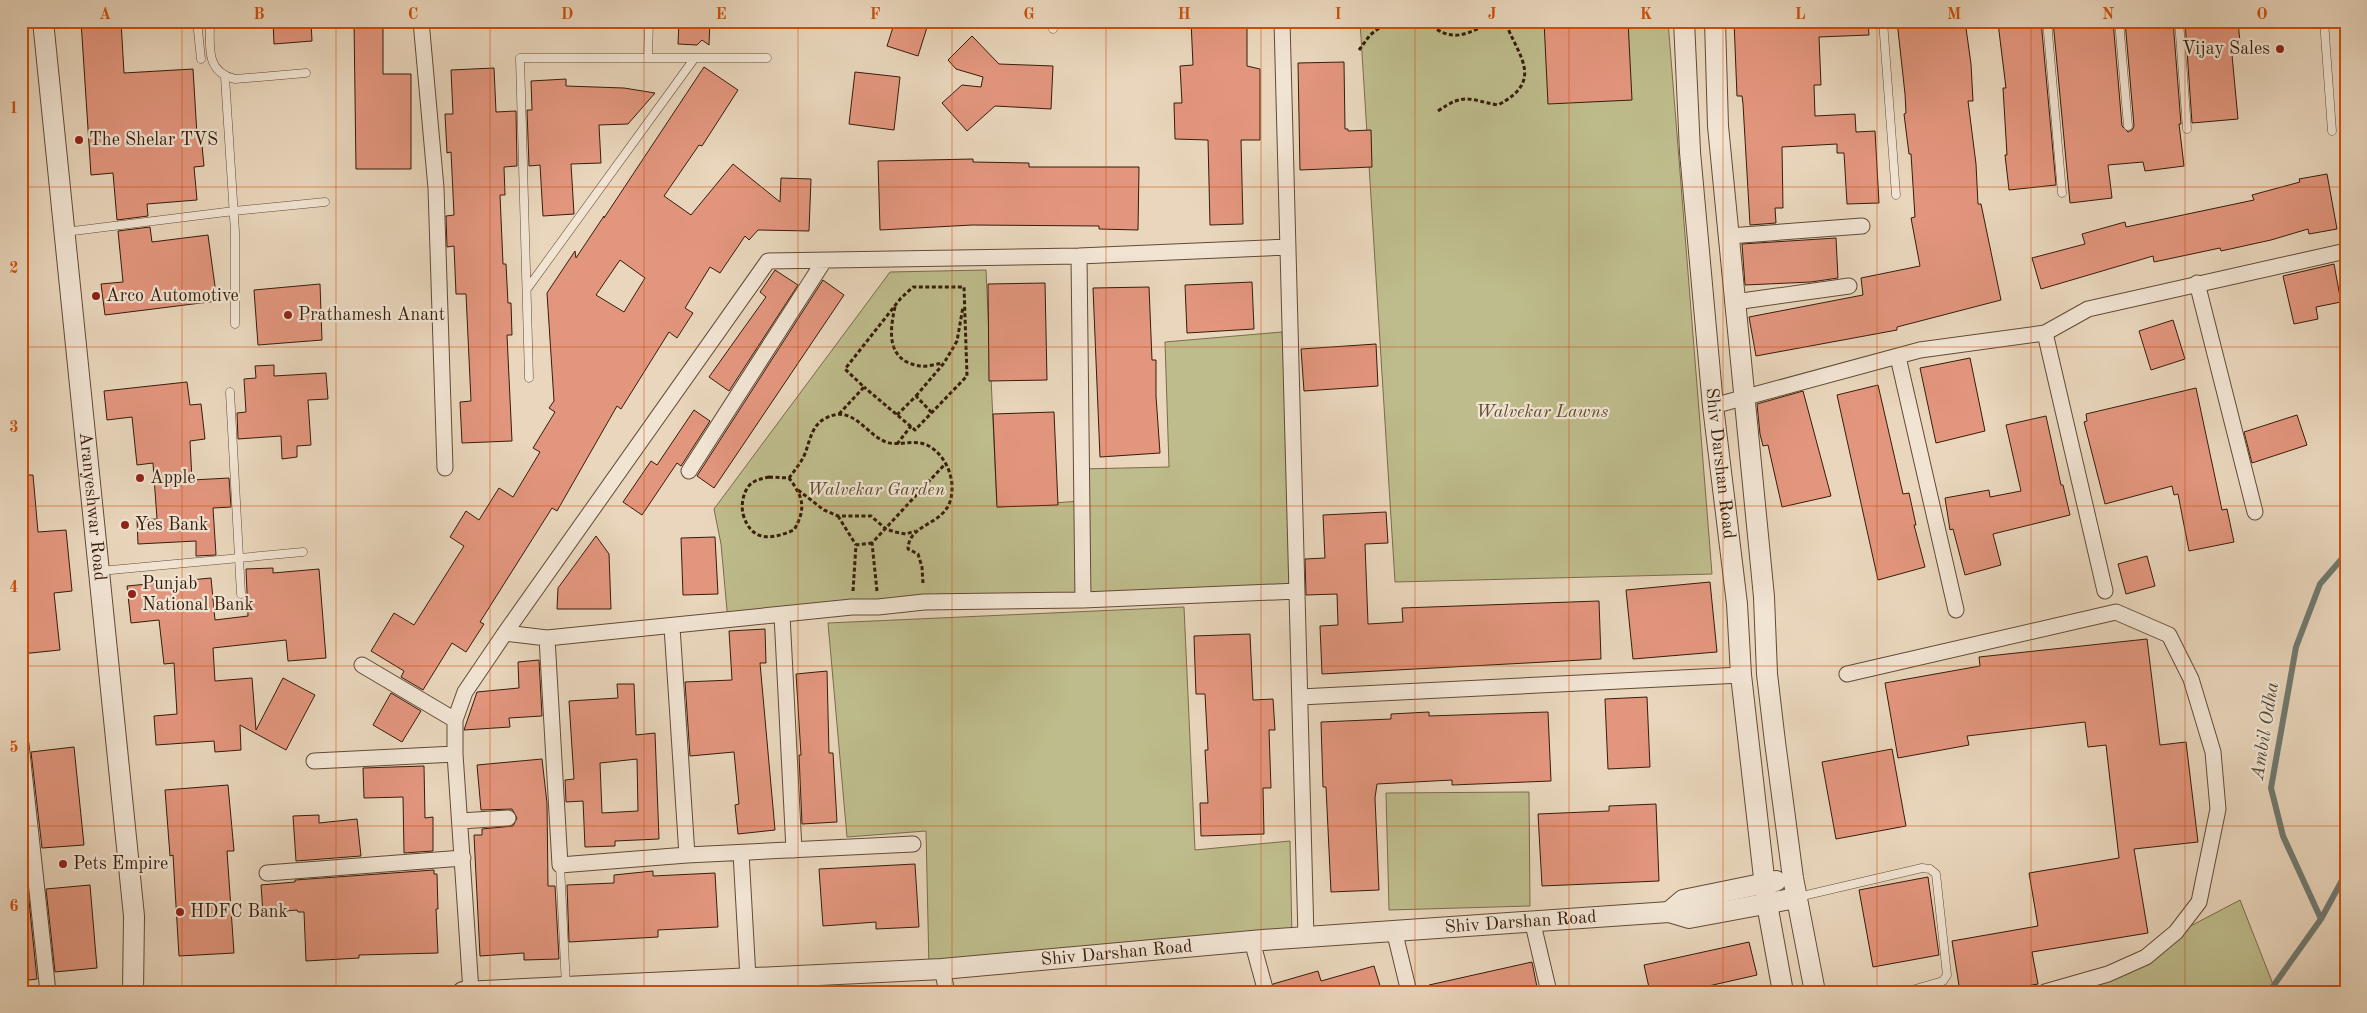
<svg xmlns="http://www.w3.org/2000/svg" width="2367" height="1013" viewBox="0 0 2367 1013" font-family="'Old Standard TT',serif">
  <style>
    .green { fill: #bebc8c; stroke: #7a6c4a }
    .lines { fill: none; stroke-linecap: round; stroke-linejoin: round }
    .stream { stroke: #707a70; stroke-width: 6 }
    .building { fill: #e3967e; stroke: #361c09; fill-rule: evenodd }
    .service-casing { stroke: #634a36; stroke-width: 9 }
    .minor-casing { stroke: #634a36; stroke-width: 17 }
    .tertiary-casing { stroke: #634a36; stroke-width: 22 }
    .path { stroke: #361c09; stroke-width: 3; stroke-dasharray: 4 2.5; stroke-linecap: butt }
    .service { stroke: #f1e4d3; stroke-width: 8 }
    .minor { stroke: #f1e4d3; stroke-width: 15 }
    .tertiary { stroke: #f1e4d3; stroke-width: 20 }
    .grid { fill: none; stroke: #cd500c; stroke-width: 1; stroke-opacity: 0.55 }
    .poi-dot { fill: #8f2418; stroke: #f1e4d3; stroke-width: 2 }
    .labels { text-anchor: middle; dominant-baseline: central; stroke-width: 4.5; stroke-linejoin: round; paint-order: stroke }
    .poi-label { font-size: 18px; fill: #361c09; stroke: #f1e4d3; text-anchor: start }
    .park-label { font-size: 18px; font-style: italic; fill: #5f4c30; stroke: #f1e4d3 }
    .street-label { font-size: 18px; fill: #361c09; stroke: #f1e4d3 }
    .water-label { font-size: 19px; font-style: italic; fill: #534b3c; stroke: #f1e4d3 }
    .neatline { fill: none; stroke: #cd500c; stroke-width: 2 }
    .grid-label { font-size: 16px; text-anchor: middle; font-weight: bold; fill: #cd500c }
  </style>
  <rect width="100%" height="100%" fill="#e9d6bc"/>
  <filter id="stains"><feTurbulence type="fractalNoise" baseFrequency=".004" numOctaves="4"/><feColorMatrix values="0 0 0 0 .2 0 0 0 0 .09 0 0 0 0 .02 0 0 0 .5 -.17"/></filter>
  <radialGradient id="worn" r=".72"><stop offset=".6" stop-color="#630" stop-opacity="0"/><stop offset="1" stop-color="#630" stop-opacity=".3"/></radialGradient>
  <path class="green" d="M 1360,21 L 1668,21 L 1712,574 L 1395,582 Z
    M 986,270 L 997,507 L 1081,501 L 1083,600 L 728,621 L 721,544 L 714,509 L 890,272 Z
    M 1282,332 L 1297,591 L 1091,600 L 1081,469 L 1169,467 L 1165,342 Z
    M 1184,607 L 1195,850 L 1290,841 L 1292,938 L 929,969 L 926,831 L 847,837 L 828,623 Z
    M 1529,792 L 1530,906 L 1389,910 L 1386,793 Z
    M 2240,900 L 2276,992 L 2065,992 Z"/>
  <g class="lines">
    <path class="stream" d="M 2321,919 L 2283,836 L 2271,788 L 2296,647 L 2320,584 L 2346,554
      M 2269,992 L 2321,919 L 2346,873"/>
  </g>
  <path class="building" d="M 81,21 L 121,21 L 124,73 L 193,69 L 197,135 L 201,135 L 204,166 L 194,167 L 197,200 L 147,204 L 148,216 L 117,220 L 113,173 L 91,175 Z
    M 273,21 L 311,21 L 312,41 L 274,44 Z
    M 354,21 L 383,21 L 383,74 L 411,74 L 411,169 L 356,169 Z
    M 679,21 L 710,21 L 709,45 L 702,40 L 697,45 L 678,44 Z
    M 895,21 L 929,21 L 918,56 L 887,46 Z
    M 1191,21 L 1247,21 L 1247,66 L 1260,69 L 1260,140 L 1241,140 L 1243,224 L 1210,225 L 1208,140 L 1175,139 L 1174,103 L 1182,103 L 1180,66 L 1193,65 Z
    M 1544,21 L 1628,21 L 1632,100 L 1548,104 Z
    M 1734,21 L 1868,21 L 1869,35 L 1819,37 L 1821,85 L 1814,85 L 1815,116 L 1855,114 L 1856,132 L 1875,131 L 1879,203 L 1847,204 L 1844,153 L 1837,153 L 1837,144 L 1782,147 L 1783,208 L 1775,208 L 1776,223 L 1750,225 L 1743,104 L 1742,96 L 1737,96 Z
    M 1897,21 L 1965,21 L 1971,64 L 1973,101 L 1968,101 L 1976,164 L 1978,204 L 1981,204 L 2001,300 L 1897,327 L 1897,330 L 1756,356 L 1749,317 L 1863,295 L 1861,278 L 1920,266 L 1911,218 L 1915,217 L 1911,154 L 1909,154 L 1904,114 L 1906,113 L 1905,94 Z
    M 2010,21 L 2041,21 L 2056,185 L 2009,190 L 2005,155 L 2007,155 L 2003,88 L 2006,88 L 1998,23 Z
    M 2053,21 L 2113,21 L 2122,126 L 2128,132 L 2132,130 L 2134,126 L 2125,21 L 2173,21 L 2181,124 L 2179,124 L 2184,166 L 2145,171 L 2143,162 L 2108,165 L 2112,198 L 2070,203 Z
    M 2185,21 L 2238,21 L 2241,54 L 2232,55 L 2238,119 L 2192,123 Z
    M 972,36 L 999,64 L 1053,66 L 1051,109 L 995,106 L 967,131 L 942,103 L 962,85 L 981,87 L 983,77 L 956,69 L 948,60 Z
    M 1344,62 L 1345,129 L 1348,129 L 1348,131 L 1371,130 L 1372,167 L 1300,170 L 1298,63 Z
    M 704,67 L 738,90 L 702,146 L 699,145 L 664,196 L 691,215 L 733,164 L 780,202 L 781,178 L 811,179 L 809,231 L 758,230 L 749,240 L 745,236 L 720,273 L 710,267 L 685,308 L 693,313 L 677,338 L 669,332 L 621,409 L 617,406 L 557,511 L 552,508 L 480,622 L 484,624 L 466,652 L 452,643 L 423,690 L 401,677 L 404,671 L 371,651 L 394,613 L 414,625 L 464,546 L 450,537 L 466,511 L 479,520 L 499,488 L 513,497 L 540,452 L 533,448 L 555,412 L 549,408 L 554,401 L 547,293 L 575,251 L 576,258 L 604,216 L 604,218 ZM 620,260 L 645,278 L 624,312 L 596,295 Z
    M 494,68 L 496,112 L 516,111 L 517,166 L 504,167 L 505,195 L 500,195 L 503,264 L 506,264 L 508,303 L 511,303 L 512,335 L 507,335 L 512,441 L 462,443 L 460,402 L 471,401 L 468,337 L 466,294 L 456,294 L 454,246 L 447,247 L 446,216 L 454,215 L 451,152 L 447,153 L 445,114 L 453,114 L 451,70 Z
    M 855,72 L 900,77 L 894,130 L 849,124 Z
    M 566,79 L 566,86 L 624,88 L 655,93 L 628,124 L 599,125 L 601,163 L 571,164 L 574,214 L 543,216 L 540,165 L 529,166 L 527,110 L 532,110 L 531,81 Z
    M 973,159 L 973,162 L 1029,163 L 1029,167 L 1139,167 L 1138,230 L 1099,229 L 1099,226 L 972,225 L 880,230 L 878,161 Z
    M 2327,174 L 2337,229 L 2309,234 L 2308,229 L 2271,240 L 2221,251 L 2220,248 L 2154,262 L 2153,256 L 2041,289 L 2032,258 L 2085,244 L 2082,234 L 2125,222 L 2126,227 L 2254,200 L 2252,195 L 2300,182 L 2299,179 Z
    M 150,227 L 152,242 L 208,235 L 217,301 L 105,315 L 101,284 L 123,282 L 118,231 Z
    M 1836,238 L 1838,278 L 1811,282 L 1745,285 L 1742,244 Z
    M 2334,264 L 2341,302 L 2316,307 L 2318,319 L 2294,324 L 2283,276 Z
    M 775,270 L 798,285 L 729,391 L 709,377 L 766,297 L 760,292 Z
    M 823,280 L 844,295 L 714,488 L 697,476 Z
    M 1252,282 L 1254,329 L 1187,333 L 1185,285 Z
    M 1045,283 L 1047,380 L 989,381 L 988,284 Z
    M 320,284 L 322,340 L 258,345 L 254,290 Z
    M 1149,287 L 1152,360 L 1156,360 L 1156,396 L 1160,453 L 1100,457 L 1093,288 Z
    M 2173,320 L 2185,359 L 2151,370 L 2139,331 Z
    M 1376,344 L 1378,386 L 1304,391 L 1301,349 Z
    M 1970,358 L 1985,431 L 1936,443 L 1920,368 Z
    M 274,365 L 274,376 L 326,373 L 328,399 L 308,400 L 311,445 L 297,446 L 297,457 L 282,459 L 281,436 L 238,439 L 237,413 L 246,412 L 244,379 L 256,378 L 255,366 Z
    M 187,382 L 190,405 L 201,404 L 205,439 L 190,441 L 192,480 L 229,478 L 231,507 L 213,508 L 216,555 L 196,556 L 196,541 L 138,544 L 137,520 L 157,519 L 153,463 L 137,465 L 132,417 L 107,420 L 104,391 Z
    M 1878,385 L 1903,494 L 1909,493 L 1916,525 L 1914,525 L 1925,567 L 1878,580 L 1837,395 Z
    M 2196,388 L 2222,510 L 2227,509 L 2234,542 L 2189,551 L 2178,494 L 2174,495 L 2172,486 L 2105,504 L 2084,422 L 2087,421 L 2086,414 Z
    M 1803,391 L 1831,496 L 1782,507 L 1768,445 L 1763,446 L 1760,434 L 1757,404 Z
    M 694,410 L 710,421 L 681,466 L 677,463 L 642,515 L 623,502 L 651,461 L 657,465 Z
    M 1054,412 L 1058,505 L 997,507 L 993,414 Z
    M 2297,415 L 2307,445 L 2252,463 L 2244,432 Z
    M 2046,416 L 2061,485 L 2063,485 L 2070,515 L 1993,534 L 2001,565 L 1965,575 L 1953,529 L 1950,530 L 1945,498 L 1989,490 L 1990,497 L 2021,491 L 2006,425 Z
    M 21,475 L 33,475 L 38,532 L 66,530 L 72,591 L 54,593 L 60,650 L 21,654 L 21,615 L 25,615 L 21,579 Z
    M 1386,512 L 1388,543 L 1365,544 L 1368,624 L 1403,622 L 1402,608 L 1599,601 L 1601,659 L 1322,674 L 1320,626 L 1338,625 L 1337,594 L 1306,595 L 1305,559 L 1325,558 L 1323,515 Z
    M 596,536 L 609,554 L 611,609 L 557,609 L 558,588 Z
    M 715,537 L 718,594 L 683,595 L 681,538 Z
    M 2147,556 L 2155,586 L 2126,594 L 2118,564 Z
    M 273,568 L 273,573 L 319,569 L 326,658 L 288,661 L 286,640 L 213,648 L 215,681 L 252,678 L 256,730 L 283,678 L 315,695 L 286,750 L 240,725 L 241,750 L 215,752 L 214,741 L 156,745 L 154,716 L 177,714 L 174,663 L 164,664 L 159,620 L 131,623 L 127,586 L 211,578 L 215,620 L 248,616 L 246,569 Z
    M 1710,582 L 1717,652 L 1633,659 L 1626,590 Z
    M 765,629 L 766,663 L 760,663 L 775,830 L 738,834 L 735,805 L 739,804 L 734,752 L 690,756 L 685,682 L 732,680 L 729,631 Z
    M 1250,634 L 1253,700 L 1273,699 L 1275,730 L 1269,730 L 1271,788 L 1263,788 L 1264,834 L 1201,836 L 1200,803 L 1208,803 L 1205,750 L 1208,750 L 1205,694 L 1196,694 L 1194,636 Z
    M 2147,639 L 2160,745 L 2186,742 L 2198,842 L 2134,849 L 2148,933 L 2032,952 L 2038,984 L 1993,992 L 1960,992 L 1952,941 L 2038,926 L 2029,873 L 2119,858 L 2106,745 L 2088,747 L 2085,722 L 1967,736 L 1969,745 L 1898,758 L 1885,683 L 1980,666 L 1979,657 Z
    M 539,660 L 542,716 L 509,718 L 510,727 L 464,730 L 477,692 L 519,688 L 518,662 Z
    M 827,671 L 829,753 L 833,753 L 837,822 L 802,824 L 799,755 L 801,755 L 796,674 Z
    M 617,684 L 634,684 L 636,735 L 655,733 L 659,839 L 615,841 L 615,846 L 585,847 L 583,801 L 566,802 L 565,780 L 574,779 L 569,701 L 618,698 ZM 637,759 L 638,811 L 602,813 L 600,763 Z
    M 391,693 L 421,711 L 402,742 L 373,725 Z
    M 1647,697 L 1650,767 L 1608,769 L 1605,699 Z
    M 1429,712 L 1429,716 L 1548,712 L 1551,781 L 1452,785 L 1452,780 L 1377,784 L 1375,798 L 1379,890 L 1331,892 L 1326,787 L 1323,787 L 1321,722 L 1391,719 L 1391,714 Z
    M 74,747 L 84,845 L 42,848 L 31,752 Z
    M 1892,749 L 1906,826 L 1836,839 L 1822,762 Z
    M 542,759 L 547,803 L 548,886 L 555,886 L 559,959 L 524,960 L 524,953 L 480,956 L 474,835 L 482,835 L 482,829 L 513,826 L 517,818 L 512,809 L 481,810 L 477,765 Z
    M 424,766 L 425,818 L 433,817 L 433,851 L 404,853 L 403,797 L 364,798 L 363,768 Z
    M 228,785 L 234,851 L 227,851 L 234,953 L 179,956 L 173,855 L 170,856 L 165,790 Z
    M 1656,804 L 1659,881 L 1542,886 L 1538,814 L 1609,811 L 1609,806 Z
    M 319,815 L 319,823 L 357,819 L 361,856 L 296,861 L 293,816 Z
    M 915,864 L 919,927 L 876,929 L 876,922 L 823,926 L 819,869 Z
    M 434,870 L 434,874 L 437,874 L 438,909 L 436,909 L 438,953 L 359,955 L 359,958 L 306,961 L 304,912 L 298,912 L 297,910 L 263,913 L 261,885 L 295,882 L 295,880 Z
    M 653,871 L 653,876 L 715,873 L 718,927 L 658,930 L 658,937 L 569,942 L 567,885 L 614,883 L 614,875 Z
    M 1928,877 L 1939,955 L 1873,967 L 1859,890 Z
    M 90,885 L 97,968 L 55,972 L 46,889 Z
    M 21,891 L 28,891 L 37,979 L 21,981 Z
    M 1749,942 L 1757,975 L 1682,992 L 1650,992 L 1644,965 Z
    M 1532,962 L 1538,992 L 1429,992 L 1429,985 Z
    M 1374,966 L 1382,992 L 1275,992 L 1273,984 L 1318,971 L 1321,981 Z"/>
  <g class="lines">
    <defs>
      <path id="service" d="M 197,21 L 201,59
        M 210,21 C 210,46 205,72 235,79 L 306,73
        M 1883,21 L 1896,195
        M 2047,21 L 2062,193
        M 2119,21 L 2128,126
        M 2179,21 L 2187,129
        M 2324,21 L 2332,131
        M 1053,29 L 1054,21
        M 648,58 L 649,21
        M 225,77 L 235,232 L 235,324
        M 65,232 L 234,211 L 325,202
        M 527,289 L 694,59
        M 529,378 L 520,58 L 767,58
        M 230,392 L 241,594
        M 100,571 L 303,552
        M 560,865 L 566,986
        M 1798,897 L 1922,868 L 1930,869 L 1936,874 L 1947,975 L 1943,981 L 1905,992"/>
      <path id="minor" d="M 421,21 L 436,188 L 445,468
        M 1282,21 L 1306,937
        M 1729,236 L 1862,226
        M 1079,256 L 1083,600
        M 2197,283 L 2255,512
        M 1735,302 L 1849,286
        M 2045,333 L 2105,591
        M 1898,357 L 1956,610
        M 1713,406 L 1920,350 L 2045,333 L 2088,309 L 2346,251
        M 689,471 L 824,261
        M 782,615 L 794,850
        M 672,627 L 687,855
        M 505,633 L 547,638 L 852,607 L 878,607 L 924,602 L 1083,600 L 1297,591
        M 547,638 L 560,865 L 687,855 L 913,844
        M 362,665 L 455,720
        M 1847,674 L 2116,612 L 2169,635 L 2191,679 L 2213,752 L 2218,809 L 2199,902 L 2176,932 L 2146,957 L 2108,974 L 2045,992
        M 1300,697 L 1741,675
        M 21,744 L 48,992
        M 314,761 L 455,754
        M 460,821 L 508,818
        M 741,853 L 748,978
        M 267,873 L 463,858
        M 1532,920 L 1549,992
        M 1394,930 L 1409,992
        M 1252,941 L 1266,992
        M 942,969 L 947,992
        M 471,991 L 455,754 L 455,720 L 465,692 L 505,633 L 768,261 L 1079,256 L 1288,247"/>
      <g id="tertiary">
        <path id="s1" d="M 43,21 L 134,916 L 133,992"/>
        <path id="s2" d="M 1684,21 L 1690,152 L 1713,406 L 1737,604 L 1741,675 L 1767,904 L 1783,992"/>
        <path d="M 1715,21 L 1718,126 L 1764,597 L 1767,674 L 1775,742 L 1793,878 L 1815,992"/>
        <path d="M 1669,912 L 1683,900 L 1776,881"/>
        <path id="s3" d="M 463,992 L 942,969 L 1263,940 L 1669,912 L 1689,918 L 1796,898"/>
      </g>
    </defs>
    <use href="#service" class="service-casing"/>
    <use href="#minor" class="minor-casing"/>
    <use href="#tertiary" class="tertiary-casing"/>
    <path class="path" d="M 1427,21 C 1451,45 1467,34 1494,21
      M 1359,50 L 1370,35 L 1388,21
      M 1438,111 C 1465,92 1469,100 1498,105 C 1546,80 1517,55 1505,21
      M 895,307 C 889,333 887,361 920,366 C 927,367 936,364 943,363
      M 916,396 L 944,363 L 957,341 L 963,307
      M 839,414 L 864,387 L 845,369 L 901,298 L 913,287 L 964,287 L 967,376 L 915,430 L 864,387
      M 897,415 L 916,396 L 932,413
      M 897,444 L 911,426
      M 769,477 L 789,478 C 804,498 806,509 794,530 C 771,540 751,542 743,514 C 741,505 743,494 748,487 C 753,480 761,479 769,477 Z
      M 789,478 C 794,471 800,464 804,456 C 810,442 811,425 826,418 C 853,404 865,434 886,442 C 897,446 909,441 920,443 C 939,446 953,470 952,489 C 952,527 909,520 908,549 L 918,554 L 922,567 L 923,584
      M 798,490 L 824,510 L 838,516 L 871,516 L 886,529 L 895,532 L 906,534 L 915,531
      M 838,516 L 856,545
      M 853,591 L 856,545 L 872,543
      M 877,591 L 872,543 L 945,464"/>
    <use href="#service" class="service"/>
    <use href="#minor" class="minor"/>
    <use href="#tertiary" class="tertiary"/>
  </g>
  <path class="grid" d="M 182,21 L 182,992M 336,21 L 336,992M 490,21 L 490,992M 644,21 L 644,992M 798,21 L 798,992M 952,21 L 952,992M 1106,21 L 1106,992M 1261,21 L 1261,992M 1415,21 L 1415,992M 1569,21 L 1569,992M 1723,21 L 1723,992M 1877,21 L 1877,992M 2031,21 L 2031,992M 2185,21 L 2185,992M 21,187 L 2346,187M 21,347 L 2346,347M 21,506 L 2346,506M 21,666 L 2346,666M 21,826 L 2346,826"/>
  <g class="poi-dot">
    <circle cx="2280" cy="49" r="5"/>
    <circle cx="79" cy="140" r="5"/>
    <circle cx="96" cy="296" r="5"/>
    <circle cx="288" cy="315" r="5"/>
    <circle cx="140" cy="478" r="5"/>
    <circle cx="125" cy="525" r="5"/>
    <circle cx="132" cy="594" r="5"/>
    <circle cx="63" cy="864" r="5"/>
    <circle cx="180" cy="912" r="5"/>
  </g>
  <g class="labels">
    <g class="poi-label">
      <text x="2270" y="49" text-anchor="end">Vijay Sales</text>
      <text x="89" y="140">The Shelar TVS</text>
      <text x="106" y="296">Arco Automotive</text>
      <text x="298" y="315">Prathamesh Anant</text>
      <text x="150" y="478">Apple</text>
      <text x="135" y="525">Yes Bank</text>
      <text x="142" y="584">Punjab<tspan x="142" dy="21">National Bank</tspan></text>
      <text x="73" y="864">Pets Empire</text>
      <text x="190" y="912">HDFC Bank</text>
    </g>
    <g class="park-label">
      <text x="1542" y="412">Walvekar Lawns</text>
      <text x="876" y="490">Walvekar Garden</text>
    </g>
    <g class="street-label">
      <text stroke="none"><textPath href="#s2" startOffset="444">Shiv Darshan Road</textPath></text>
      <text stroke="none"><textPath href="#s1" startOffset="488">Aranyeshwar Road</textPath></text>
      <text stroke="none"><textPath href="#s3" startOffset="1060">Shiv Darshan Road</textPath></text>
      <text stroke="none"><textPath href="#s3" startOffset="655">Shiv Darshan Road</textPath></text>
    </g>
    <g class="water-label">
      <text transform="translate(2266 731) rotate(-81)">Ambil Odha</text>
    </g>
  </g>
  <rect width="2367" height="1013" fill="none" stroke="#e9d6bc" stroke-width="55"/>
  <rect x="28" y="28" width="2312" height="958" class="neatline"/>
  <g class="grid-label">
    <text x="105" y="19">A</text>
    <text x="259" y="19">B</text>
    <text x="413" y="19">C</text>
    <text x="567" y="19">D</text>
    <text x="721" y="19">E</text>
    <text x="875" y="19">F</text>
    <text x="1029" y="19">G</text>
    <text x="1184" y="19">H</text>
    <text x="1338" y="19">I</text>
    <text x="1492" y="19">J</text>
    <text x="1646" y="19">K</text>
    <text x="1800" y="19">L</text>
    <text x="1954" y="19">M</text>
    <text x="2108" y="19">N</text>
    <text x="2262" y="19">O</text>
    <text x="14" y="113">1</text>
    <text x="14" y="273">2</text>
    <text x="14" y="432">3</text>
    <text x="14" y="592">4</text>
    <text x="14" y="752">5</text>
    <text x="14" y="911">6</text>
  </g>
  <rect width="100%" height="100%" filter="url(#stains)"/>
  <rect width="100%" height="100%" fill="url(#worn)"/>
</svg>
